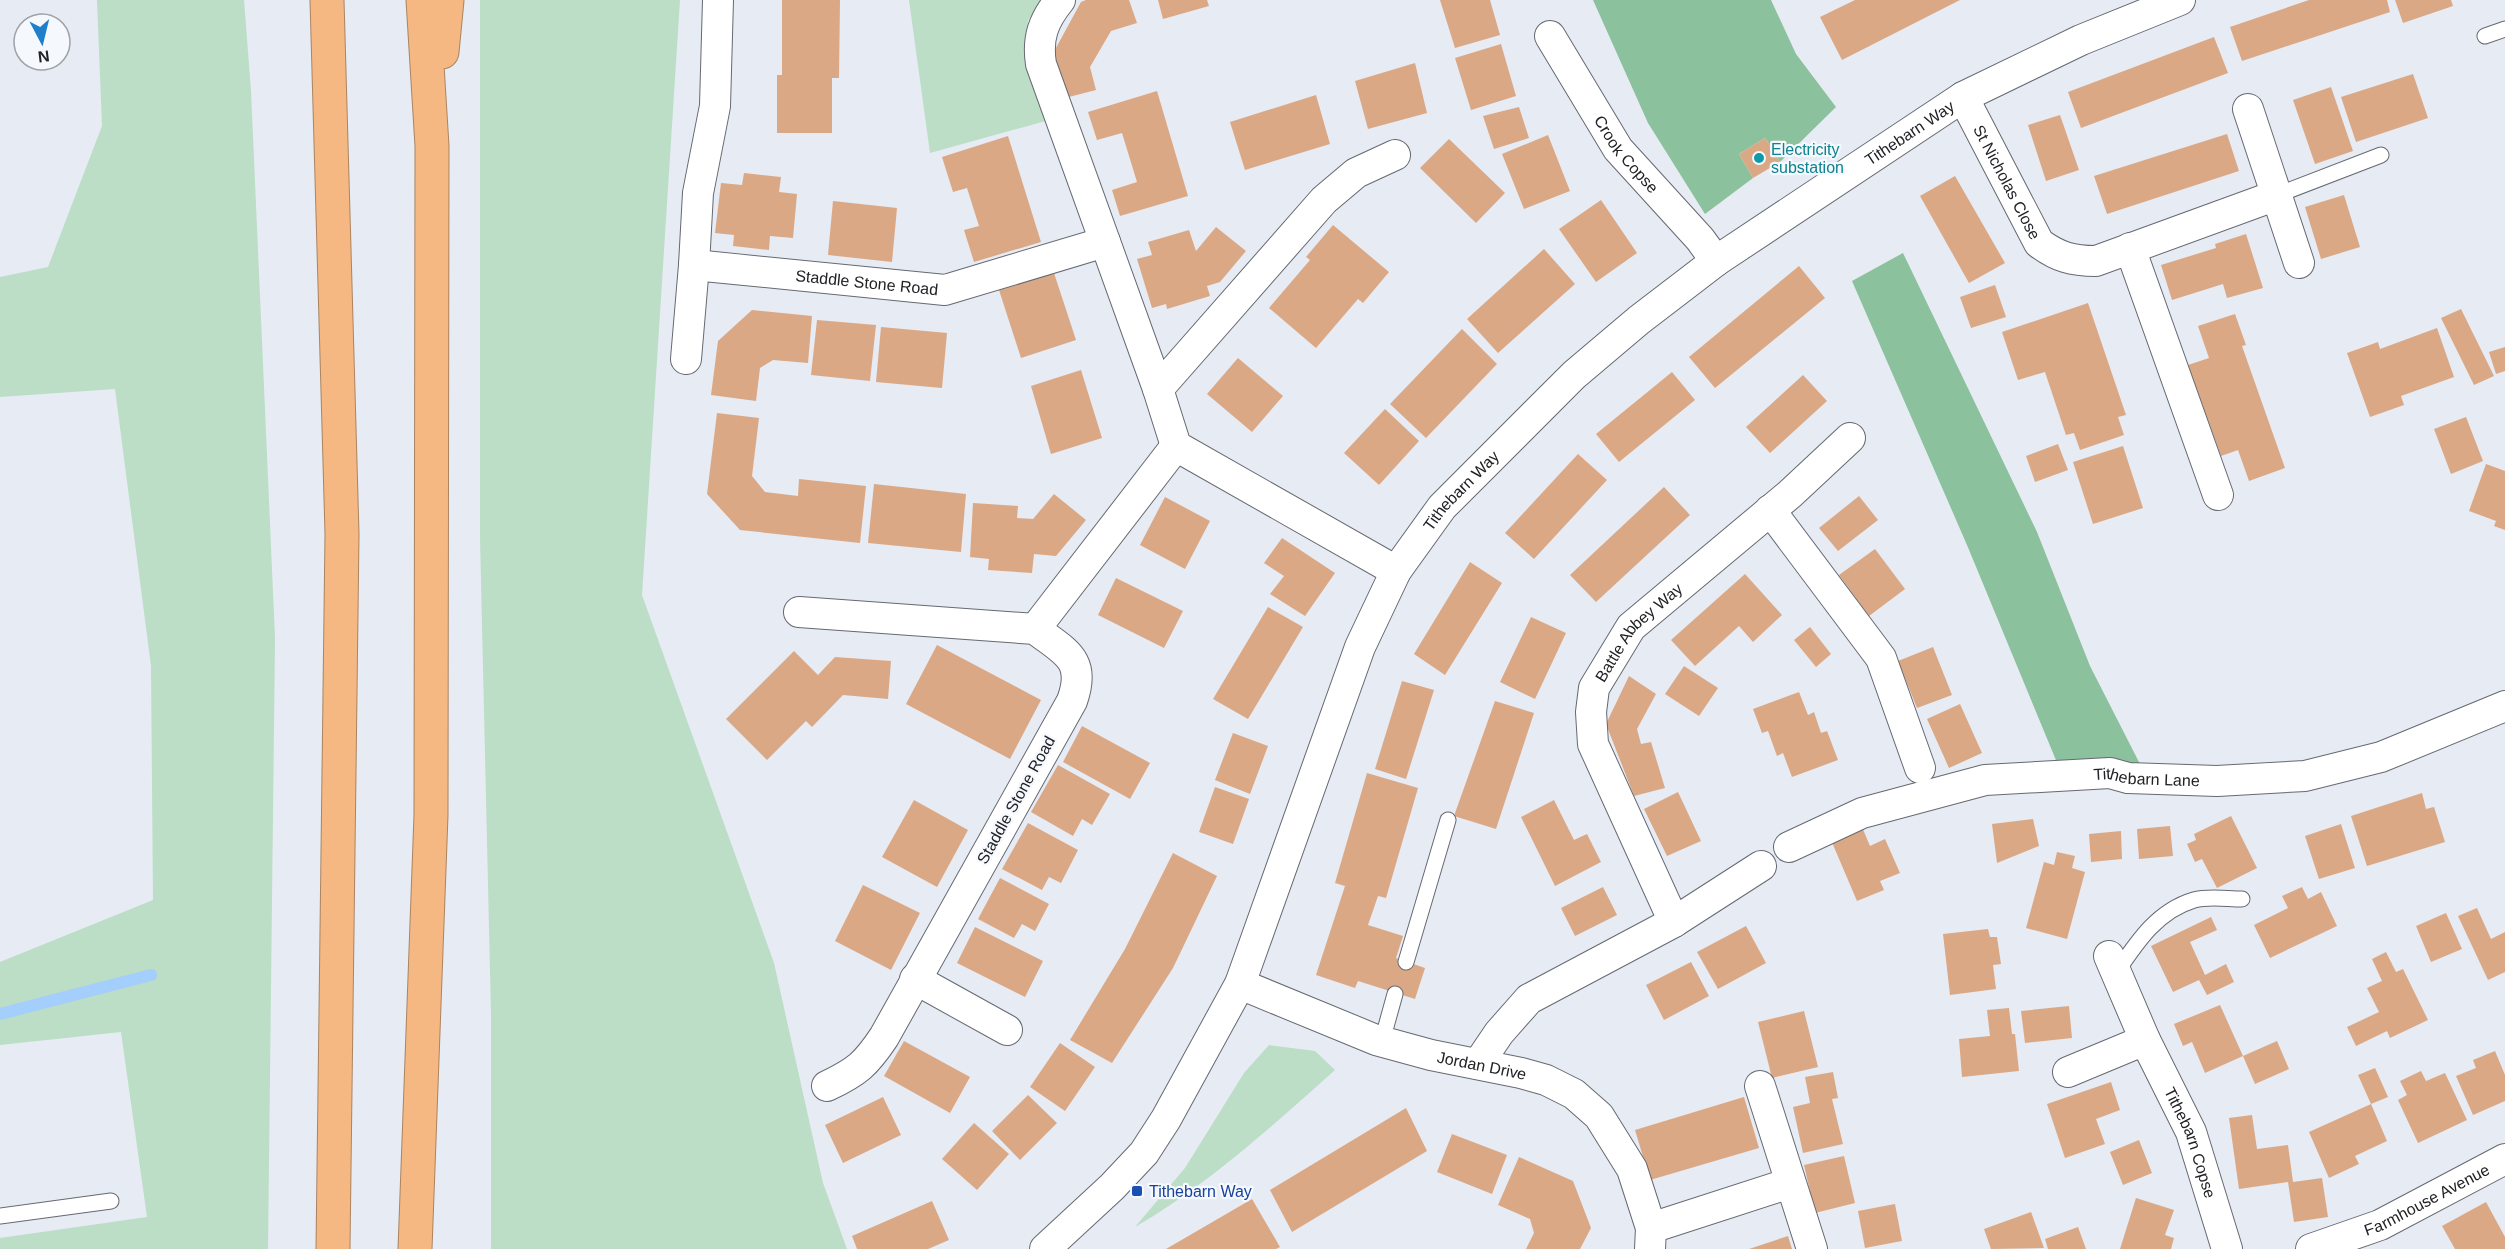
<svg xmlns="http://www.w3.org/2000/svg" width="2505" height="1249" viewBox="0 0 2505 1249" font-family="Arial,sans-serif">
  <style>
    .green { fill: #bcddc6 }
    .forest { fill: #8bc19d }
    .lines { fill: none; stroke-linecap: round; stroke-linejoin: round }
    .stream { stroke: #a4cefb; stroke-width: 12 }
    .building { fill: #dba885 }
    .lane-casing { stroke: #666971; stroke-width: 17 }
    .street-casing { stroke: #666971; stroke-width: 32 }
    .highway-casing { stroke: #ab8461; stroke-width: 35 }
    .lane { stroke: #fff; stroke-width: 15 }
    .street { stroke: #fff; stroke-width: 30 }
    .highway { stroke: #f5b882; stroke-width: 33 }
    .culture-dot { fill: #0f9aa8; stroke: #f5f8fd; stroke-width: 2 }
    .transit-dot { fill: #1a4fb4; stroke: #f5f8fd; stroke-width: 2 }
    .labels { text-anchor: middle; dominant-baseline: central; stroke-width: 4.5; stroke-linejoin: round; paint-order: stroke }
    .street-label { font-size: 16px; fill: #212225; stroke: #f5f8fd }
    .culture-label { font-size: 16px; fill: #0d838f; stroke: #f5f8fd; text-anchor: start }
    .transit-label { font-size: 16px; fill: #164399; stroke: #f5f8fd; text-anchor: start }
  </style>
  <rect width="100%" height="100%" fill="#e6ebf4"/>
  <path class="green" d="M 97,0 L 244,0 L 251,91 L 275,638 L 268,1249 L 0,1249 L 0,1238 L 147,1217 L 121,1032 L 0,1045 L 0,962 L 153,900 L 151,666 L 115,389 L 0,397 L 0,277 L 48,267 L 102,126 Z
    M 480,0 L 680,0 L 642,595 L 774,963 L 823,1183 L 847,1249 L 491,1249 L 491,1014 L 480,537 Z
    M 909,0 L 1044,0 L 1028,20 L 1026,53 L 1049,120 L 930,153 Z
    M 1269,1045 L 1315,1051 L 1335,1070 C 1271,1127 1209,1184 1135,1227 L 1185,1168 L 1244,1073 Z"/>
  <path class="forest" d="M 1593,0 L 1771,0 L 1796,54 L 1836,107 L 1780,162 L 1765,138 L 1739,154 L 1753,178 L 1705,214 L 1648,123 Z
    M 1903,253 L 2037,532 L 2090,666 L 2141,766 L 2058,765 L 1967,545 L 1852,281 Z"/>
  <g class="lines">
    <path class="stream" d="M 0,1014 L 151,975"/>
  </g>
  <path class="building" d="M 782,0 L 840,0 L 839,78 L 832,78 L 832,133 L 777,133 L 777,75 L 782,75 Z
    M 1086,0 L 1129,0 L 1137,23 L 1111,31 L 1090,67 L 1096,90 L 1061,99 L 1051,57 L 1081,2 Z
    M 1158,0 L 1207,0 L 1209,6 L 1163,19 Z
    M 1440,0 L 1490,0 L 1500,35 L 1455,48 Z
    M 1855,0 L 1960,0 L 1842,60 L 1820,17 Z
    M 2309,0 L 2387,0 L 2390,12 L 2242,61 L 2230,27 Z
    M 2395,0 L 2451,0 L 2453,6 L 2403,23 Z
    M 2214,37 L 2228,73 L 2081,128 L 2068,92 Z
    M 1501,44 L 1516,96 L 1471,110 L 1455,58 Z
    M 1415,63 L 1427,113 L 1368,129 L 1355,81 Z
    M 2413,74 L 2428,118 L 2356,142 L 2341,97 Z
    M 2331,87 L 2353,151 L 2315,164 L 2293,100 Z
    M 1157,91 L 1188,196 L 1120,216 L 1112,190 L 1137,182 L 1122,133 L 1097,140 L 1088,112 Z
    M 1316,95 L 1330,144 L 1245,170 L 1230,122 Z
    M 1519,107 L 1529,138 L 1494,149 L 1483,116 Z
    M 2060,115 L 2079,170 L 2046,181 L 2028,125 Z
    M 2227,134 L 2239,171 L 2107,214 L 2094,176 Z
    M 1548,135 L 1570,191 L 1524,209 L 1502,154 Z
    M 1008,136 L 1041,242 L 974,262 L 964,230 L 979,226 L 967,188 L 953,192 L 942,157 Z
    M 1765,138 L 1780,162 L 1753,178 L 1739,154 Z
    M 1449,139 L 1505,193 L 1476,223 L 1420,168 Z
    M 744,173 L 781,177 L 779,192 L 797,194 L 793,238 L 770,236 L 769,250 L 733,246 L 734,235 L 715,233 L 721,183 L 742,185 Z
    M 1955,176 L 2005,263 L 1969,283 L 1920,196 Z
    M 2344,195 L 2360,247 L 2321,259 L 2305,207 Z
    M 1601,200 L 1637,253 L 1596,282 L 1559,229 Z
    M 833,201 L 897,208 L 892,262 L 828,255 Z
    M 1333,225 L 1389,272 L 1363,303 L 1358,299 L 1316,348 L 1269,308 L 1310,260 L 1306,257 Z
    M 1216,227 L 1246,251 L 1220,282 L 1207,286 L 1210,296 L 1167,309 L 1166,304 L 1152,308 L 1137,259 L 1152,255 L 1148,242 L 1189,230 L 1196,251 Z
    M 2246,234 L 2263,288 L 2227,298 L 2223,284 L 2172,300 L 2161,265 L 2216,248 L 2215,244 Z
    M 1544,249 L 1575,284 L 1498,353 L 1467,319 Z
    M 1799,266 L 1825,298 L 1715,388 L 1689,357 Z
    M 1054,273 L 1076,340 L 1021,358 L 999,290 Z
    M 1995,285 L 2006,317 L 1971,328 L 1960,297 Z
    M 2088,303 L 2126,415 L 2118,417 L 2124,435 L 2080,450 L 2074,433 L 2066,435 L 2045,372 L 2018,380 L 2002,332 Z
    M 2461,309 L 2494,376 L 2474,385 L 2441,318 Z
    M 752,310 L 812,316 L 808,363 L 773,360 L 760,368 L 756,401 L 711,395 L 718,341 Z
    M 2235,314 L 2246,345 L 2242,346 L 2285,468 L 2249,481 L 2238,450 L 2221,456 L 2188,365 L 2209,358 L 2198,326 Z
    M 817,320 L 876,325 L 870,381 L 811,375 Z
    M 881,327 L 947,333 L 942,388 L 876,382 Z
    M 2437,328 L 2454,377 L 2401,396 L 2404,405 L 2370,417 L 2347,353 L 2378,342 L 2380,349 Z
    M 1462,329 L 1497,364 L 1426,438 L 1390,404 Z
    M 2505,347 L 2505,371 L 2496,374 L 2489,352 Z
    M 1238,358 L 1283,396 L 1252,432 L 1207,394 Z
    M 1081,370 L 1102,438 L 1051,454 L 1031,386 Z
    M 1672,372 L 1695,400 L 1619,462 L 1596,434 Z
    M 1803,375 L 1827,401 L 1770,453 L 1746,427 Z
    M 1385,409 L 1419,441 L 1379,485 L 1344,453 Z
    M 717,413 L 759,418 L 752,476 L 765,492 L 798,496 L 799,479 L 866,486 L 860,543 L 740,530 L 707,494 Z
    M 2466,417 L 2483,461 L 2451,474 L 2434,429 Z
    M 2058,444 L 2068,470 L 2035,482 L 2026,456 Z
    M 2123,446 L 2143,508 L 2093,524 L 2073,462 Z
    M 1578,454 L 1607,480 L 1534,559 L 1505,533 Z
    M 2486,464 L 2505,471 L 2505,530 L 2494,526 L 2496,521 L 2469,511 Z
    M 874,484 L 966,494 L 961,552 L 868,543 Z
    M 1664,487 L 1690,515 L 1596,602 L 1570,575 Z
    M 1054,494 L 1086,520 L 1056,556 L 1034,554 L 1032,573 L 988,570 L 989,559 L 970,557 L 973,503 L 1018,506 L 1017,518 L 1033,519 Z
    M 1859,496 L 1878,520 L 1838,551 L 1819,528 Z
    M 1165,497 L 1210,521 L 1185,569 L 1140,545 Z
    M 1282,538 L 1335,573 L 1305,616 L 1270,594 L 1284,576 L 1264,563 Z
    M 1875,549 L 1905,589 L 1869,616 L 1839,575 Z
    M 1470,562 L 1502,583 L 1445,675 L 1414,654 Z
    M 1745,574 L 1782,615 L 1753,642 L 1739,626 L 1695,666 L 1671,640 Z
    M 1116,578 L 1183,611 L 1164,648 L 1098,615 Z
    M 1268,607 L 1303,627 L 1248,719 L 1213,699 Z
    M 1531,617 L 1566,633 L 1535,699 L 1500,682 Z
    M 1810,627 L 1831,654 L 1816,667 L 1794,640 Z
    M 937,645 L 1041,700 L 1010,759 L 906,704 Z
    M 1933,647 L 1952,695 L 1917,708 L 1898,661 Z
    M 794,651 L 818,675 L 835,657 L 891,661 L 888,699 L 843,695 L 812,727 L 806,721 L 767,760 L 726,719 Z
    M 1684,666 L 1718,688 L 1699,716 L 1665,694 Z
    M 1629,676 L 1656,694 L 1637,729 L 1641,744 L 1651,742 L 1665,788 L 1634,796 L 1606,724 Z
    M 1402,681 L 1434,690 L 1406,779 L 1375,769 Z
    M 1799,692 L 1808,715 L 1814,712 L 1821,733 L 1827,731 L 1838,760 L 1792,777 L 1783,753 L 1777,756 L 1768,731 L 1762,733 L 1753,709 Z
    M 1495,701 L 1534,713 L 1496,829 L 1454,816 Z
    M 1960,704 L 1982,753 L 1949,768 L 1927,719 Z
    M 1082,726 L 1150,763 L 1130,799 L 1063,762 Z
    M 1233,733 L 1268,746 L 1250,794 L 1215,780 Z
    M 1058,765 L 1110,794 L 1092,825 L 1082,819 L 1073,836 L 1031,812 Z
    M 1367,773 L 1418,788 L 1386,898 L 1378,896 L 1368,925 L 1403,936 L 1396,958 L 1425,968 L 1415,999 L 1358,981 L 1355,988 L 1316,975 L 1345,886 L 1335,883 Z
    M 1215,787 L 1249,799 L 1233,844 L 1199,832 Z
    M 1678,792 L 1701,841 L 1667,856 L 1644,809 Z
    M 2422,793 L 2426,809 L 2434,807 L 2445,842 L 2367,866 L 2351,816 Z
    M 914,800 L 968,830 L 937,887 L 882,857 Z
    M 1554,800 L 1574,840 L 1587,834 L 1601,862 L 1555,886 L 1521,817 Z
    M 2231,816 L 2257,868 L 2217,888 L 2202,859 L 2195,862 L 2187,844 L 2196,840 L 2194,834 Z
    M 2033,819 L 2039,846 L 1997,863 L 1992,824 Z
    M 1028,823 L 1078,850 L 1061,883 L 1049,877 L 1042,890 L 1002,869 Z
    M 2341,824 L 2355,868 L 2319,879 L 2305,836 Z
    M 2170,826 L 2173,856 L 2139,859 L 2137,829 Z
    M 1862,827 L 1870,846 L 1885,839 L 1900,873 L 1880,881 L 1884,890 L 1857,901 L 1831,840 Z
    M 2121,831 L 2122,859 L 2091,862 L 2089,834 Z
    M 2057,852 L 2075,856 L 2072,868 L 2085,872 L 2067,939 L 2026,928 L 2044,862 L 2054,865 Z
    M 1173,853 L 1217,876 L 1173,968 L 1112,1063 L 1070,1040 L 1125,949 Z
    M 1000,878 L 1049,904 L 1035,931 L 1022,924 L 1014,938 L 978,919 Z
    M 863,885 L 920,913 L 891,970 L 835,941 Z
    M 1603,887 L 1617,915 L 1575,936 L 1561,908 Z
    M 2302,887 L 2308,899 L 2321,892 L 2337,926 L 2270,958 L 2254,925 L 2288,908 L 2282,896 Z
    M 2477,908 L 2491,939 L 2505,932 L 2505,972 L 2488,980 L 2458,916 Z
    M 2446,913 L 2462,949 L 2431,962 L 2416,926 Z
    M 2211,917 L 2217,930 L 2190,942 L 2205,975 L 2226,964 L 2234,982 L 2207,995 L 2199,980 L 2173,992 L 2151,946 Z
    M 1746,926 L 1766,963 L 1718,989 L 1697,952 Z
    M 975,927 L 1043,961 L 1025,997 L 957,963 Z
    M 1988,929 L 1990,937 L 1997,937 L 2001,964 L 1993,965 L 1996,989 L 1950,995 L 1943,934 Z
    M 2386,952 L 2396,972 L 2403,969 L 2428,1020 L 2390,1038 L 2387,1031 L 2356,1046 L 2347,1027 L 2379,1012 L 2367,988 L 2382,981 L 2372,959 Z
    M 1691,962 L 1709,996 L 1664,1020 L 1646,985 Z
    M 2220,1005 L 2243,1056 L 2205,1073 L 2192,1042 L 2183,1046 L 2174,1024 Z
    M 2069,1006 L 2072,1038 L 2025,1043 L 2021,1011 Z
    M 2009,1008 L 2012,1034 L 2015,1034 L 2019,1071 L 1962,1077 L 1959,1039 L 1990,1036 L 1987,1010 Z
    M 1804,1011 L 1818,1067 L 1772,1078 L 1758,1022 Z
    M 904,1041 L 970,1077 L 950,1113 L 884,1076 Z
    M 2277,1041 L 2289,1069 L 2255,1084 L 2243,1056 Z
    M 1060,1043 L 1095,1067 L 1065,1111 L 1030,1087 Z
    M 2495,1051 L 2505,1075 L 2505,1101 L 2473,1115 L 2456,1076 L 2476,1068 L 2473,1060 Z
    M 2375,1068 L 2388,1097 L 2371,1104 L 2358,1075 Z
    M 2421,1071 L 2426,1081 L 2445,1073 L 2467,1120 L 2418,1143 L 2398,1100 L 2407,1095 L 2400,1081 Z
    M 1833,1072 L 1838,1098 L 1832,1099 L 1843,1144 L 1803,1153 L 1793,1107 L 1810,1103 L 1805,1077 Z
    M 2111,1082 L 2120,1110 L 2096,1119 L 2105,1144 L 2065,1158 L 2047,1104 Z
    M 1028,1095 L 1057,1123 L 1020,1160 L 992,1131 Z
    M 883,1097 L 901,1135 L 843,1163 L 825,1125 Z
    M 1744,1097 L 1759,1148 L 1650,1180 L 1635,1130 Z
    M 2371,1104 L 2387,1141 L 2355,1156 L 2359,1164 L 2329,1178 L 2309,1132 Z
    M 1406,1108 L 1427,1151 L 1292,1232 L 1270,1190 Z
    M 2252,1115 L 2257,1149 L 2288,1145 L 2293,1182 L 2322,1178 L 2328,1217 L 2294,1222 L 2288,1182 L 2239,1189 L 2229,1118 Z
    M 974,1123 L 1009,1154 L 977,1190 L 942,1159 Z
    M 1452,1134 L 1507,1155 L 1492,1194 L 1437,1172 Z
    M 2139,1140 L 2152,1173 L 2123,1185 L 2110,1152 Z
    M 1844,1156 L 1855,1203 L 1815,1213 L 1804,1165 Z
    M 1519,1157 L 1573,1181 L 1591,1228 L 1580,1249 L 1526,1249 L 1534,1233 L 1530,1219 L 1498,1205 Z
    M 2136,1198 L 2174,1210 L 2165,1235 L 2174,1238 L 2171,1249 L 2120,1249 Z
    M 1252,1199 L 1280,1247 L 1276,1249 L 1166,1249 Z
    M 932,1201 L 949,1240 L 928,1249 L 857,1249 L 852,1236 Z
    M 2486,1202 L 2505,1237 L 2505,1249 L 2455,1249 L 2442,1226 Z
    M 1895,1204 L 1902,1241 L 1865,1248 L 1858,1211 Z
    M 2031,1212 L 2044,1248 L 1991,1249 L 1984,1229 Z
    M 2078,1227 L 2086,1249 L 2048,1249 L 2045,1239 Z
    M 1788,1236 L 1792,1249 L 1749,1249 Z"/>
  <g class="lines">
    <defs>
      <path id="lane" d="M 2485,36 L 2505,29
        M 2277,195 L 2381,155
        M 1406,962 L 1448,820
        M 2116,973 C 2137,942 2157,911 2194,900 C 2208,896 2227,899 2242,899
        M 1382,1041 L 1395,994
        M 0,1216 L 111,1201"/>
      <g id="street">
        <path d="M 1060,0 C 1043,21 1037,38 1041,64 L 1158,389"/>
        <path id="s1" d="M 1550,36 L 1618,149 L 1700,239 L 1716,261"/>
        <path id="s2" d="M 1963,97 L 2039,243 C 2058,257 2072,261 2096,261 L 2277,195"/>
        <path d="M 2248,109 L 2299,263"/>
        <path d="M 1395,155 L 1356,173 L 1324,200 L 1158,389 L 1176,446 L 1396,571"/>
        <path d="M 2130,248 L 2218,495"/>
        <path d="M 694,265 L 698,193 L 715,106 L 718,0"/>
        <path id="s3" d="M 686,359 L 694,265 L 945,290 L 1105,242"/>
        <path d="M 1770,510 L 1881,658 L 1920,768"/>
        <path d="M 799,612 L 1035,629 C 1065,652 1087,659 1072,701 L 884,1037 C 866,1064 857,1072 827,1086"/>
        <path d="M 1035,629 L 1176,446"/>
        <path id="s4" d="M 1789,847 L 1862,813 L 1985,780 L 2110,773 L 2128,778 L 2217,781 L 2305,776 L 2381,757 L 2505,706"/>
        <path id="s5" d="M 1674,922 L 1593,744 L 1591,712 L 1594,688 L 1631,627 L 1790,494 L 1850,438"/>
        <path id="s6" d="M 2109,956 L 2145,1040 L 2191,1132 L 2227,1249"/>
        <path d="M 915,979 L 1007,1030"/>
        <path id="s7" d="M 1240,984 L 1376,1040 L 1431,1055 L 1521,1073 L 1546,1080 L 1574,1094 L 1599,1116 L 1632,1169 L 1651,1228 L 1650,1249"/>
        <path d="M 1478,1064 L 1499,1033 L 1529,999 L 1674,922 L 1761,866"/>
        <path d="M 2068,1072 L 2145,1040"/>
        <path d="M 1760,1086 L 1812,1249"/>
        <path d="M 1651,1228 L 1790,1183"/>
        <path id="s8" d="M 1045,1249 L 1112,1187 L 1144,1153 L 1166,1119 L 1240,984 L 1360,647 L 1396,571 L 1442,507 L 1574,375 L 1639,320 L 1716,261 L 1963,97 L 2081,40 L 2180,0"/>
        <path id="s9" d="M 2311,1249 L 2380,1225 L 2505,1159"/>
      </g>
      <path id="highway" d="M 327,0 L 342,534 L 333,1249
        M 442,52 L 447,0
        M 415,1249 L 431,815 L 432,146 L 423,0"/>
    </defs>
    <use href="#lane" class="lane-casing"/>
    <use href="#street" class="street-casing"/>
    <use href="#highway" class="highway-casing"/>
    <use href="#lane" class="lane"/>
    <use href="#street" class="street"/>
    <use href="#highway" class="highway"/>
  </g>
  <circle class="culture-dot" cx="1759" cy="158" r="6"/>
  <rect class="transit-dot" x="1131" y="1185" width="12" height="12" rx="3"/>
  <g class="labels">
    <g class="street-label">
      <text stroke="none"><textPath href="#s8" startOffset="1454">Tithebarn Way</textPath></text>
      <text stroke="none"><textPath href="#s1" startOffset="141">Crook Copse</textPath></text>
      <text stroke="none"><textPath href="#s2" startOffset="96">St Nicholas Close</textPath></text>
      <text stroke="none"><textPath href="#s3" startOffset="268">Staddle Stone Road</textPath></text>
      <text stroke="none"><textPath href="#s8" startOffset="878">Tithebarn Way</textPath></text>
      <text stroke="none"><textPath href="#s5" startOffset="324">Battle Abbey Way</textPath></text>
      <text stroke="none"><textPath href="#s4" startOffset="370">Tithebarn Lane</textPath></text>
      <text transform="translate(1016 800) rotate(-61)">Staddle Stone Road</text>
      <text stroke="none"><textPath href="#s7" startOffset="256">Jordan Drive</textPath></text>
      <text stroke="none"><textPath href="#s6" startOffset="204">Tithebarn Copse</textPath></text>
      <text stroke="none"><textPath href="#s9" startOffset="126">Farmhouse Avenue</textPath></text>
    </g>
    <g class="culture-label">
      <text x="1771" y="149">Electricity<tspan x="1771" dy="18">substation</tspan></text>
    </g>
    <g class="transit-label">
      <text x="1149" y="1191">Tithebarn Way</text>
    </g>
  </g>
  <g transform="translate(42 42) rotate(173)"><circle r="28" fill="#f5f8fd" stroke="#a0a2a7" stroke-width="1.5"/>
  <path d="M0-4.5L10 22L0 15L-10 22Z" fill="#207fcb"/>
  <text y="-9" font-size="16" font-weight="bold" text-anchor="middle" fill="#212225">N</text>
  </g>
</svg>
